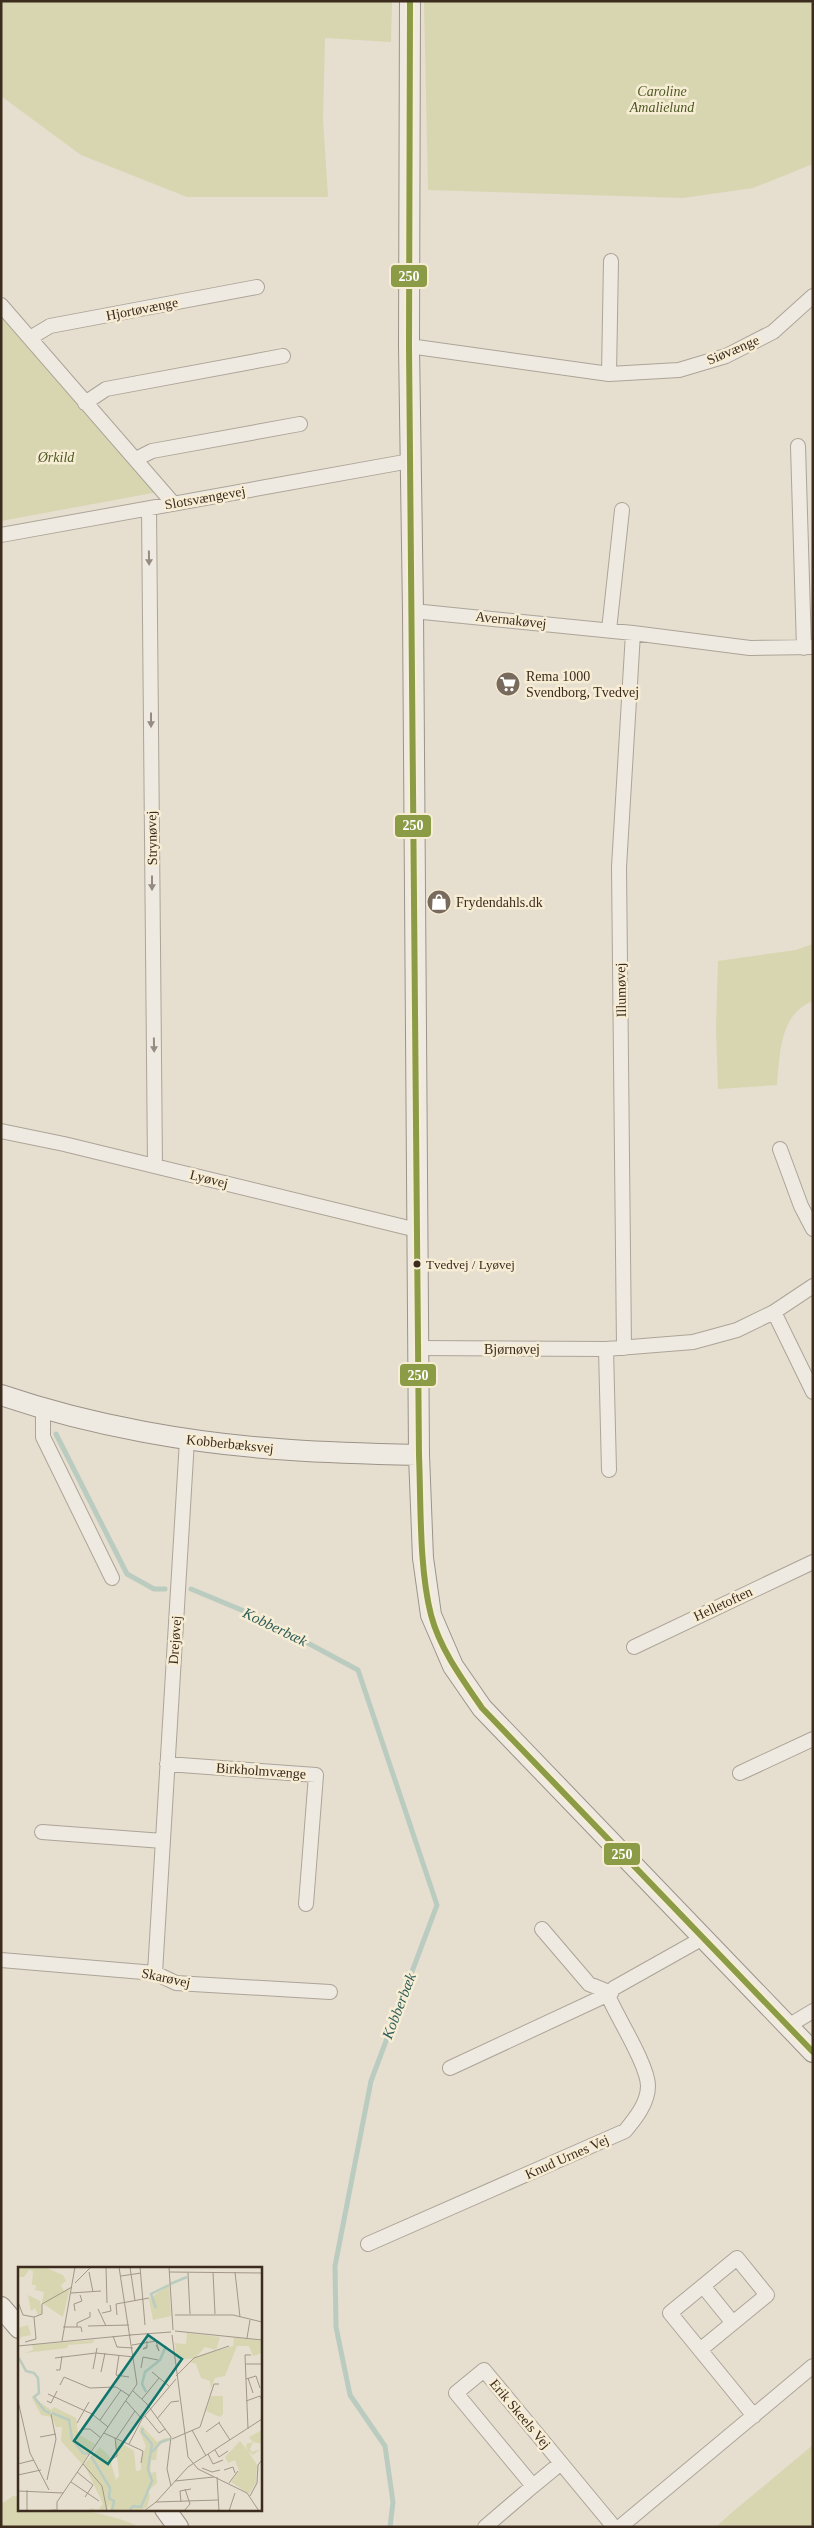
<svg xmlns="http://www.w3.org/2000/svg" width="814" height="2528" viewBox="0 0 814 2528" font-family="Georgia,serif">
  <style>
    .green { fill: #d7d6b1 }
    .lines { fill: none; stroke-linecap: round; stroke-linejoin: round }
    .stream { stroke: #baccc0; stroke-width: 5 }
    .street-casing { stroke: #aca498; stroke-width: 16 }
    .secondary-casing { stroke: #9c9388; stroke-width: 22 }
    .street { stroke: #eeeae1; stroke-width: 14 }
    .secondary { stroke: #eeeae1; stroke-width: 20 }
    .bus-1-casing { stroke: #f7edd5; stroke-width: 10 }
    .bus-1 { stroke: #8b9b46; stroke-width: 6 }
    .oneway { fill: #958b80 }
    .bus-dot { fill: #3c2c1e; stroke: #f7edd5; stroke-width: 2 }
    .labels { text-anchor: middle; dominant-baseline: central; stroke-width: 5; stroke-linejoin: round; paint-order: stroke }
    .bus-label { font-size: 13px; fill: #3c2c1e; stroke: #f7edd5; text-anchor: start }
    .park-label { font-size: 14px; font-style: italic; fill: #4e5a24; stroke: #f7edd5 }
    .street-label { font-size: 14px; fill: #3c2c1e; stroke: #f7edd5 }
    .poi-label { font-size: 14px; fill: #3c2c1e; stroke: #f7edd5; text-anchor: start }
    .water-label { font-size: 15px; font-style: italic; fill: #2d5c58; stroke: #f7edd5 }
    .inset-river { fill: none; stroke: #baccc0; stroke-width: 2.5 }
    .inset-road { fill: none; stroke: #a29788; stroke-width: 1 }
    .view { fill: #0f766e; fill-opacity: 0.15; stroke: #0f766e; stroke-width: 2.5 }
    .inset-edge { fill: none; stroke: #3c2c1e; stroke-width: 2.5 }
    .line-badge { stroke: #f7edd5; stroke-width: 2 }
    .badge-label { font-size: 14px; text-anchor: middle; font-weight: bold; fill: #fff }
  </style>
  <rect width="100%" height="100%" fill="#e6decf"/>
  <path class="green" d="M 1,1 L 392,1 L 391,42 L 325,38 L 323,119 L 328,197 L 187,197 L 81,155 L 1,96 Z
    M 424,1 L 813,1 L 813,164 L 753,188 L 683,198 L 428,190 Z
    M 1,313 L 158,492 L 1,521 Z
    M 813,944 L 813,1001 C 779,1014 780,1055 777,1085 L 718,1089 L 716,1027 L 718,961 L 796,950 Z
    M 813,2445 L 813,2527 L 716,2527 L 729,2515 Z
    M 13,2496 L 19,2497 L 19,2509 C 64,2509 98,2508 140,2527 L 1,2527 L 1,2504 Z"/>
  <g class="lines">
    <path class="stream" d="M 56,1434 L 127,1574 L 154,1589 L 165,1589
      M 191,1589 L 263,1619 L 358,1670 L 437,1905 L 371,2081 L 335,2266 L 336,2327 L 350,2395 L 385,2446 L 393,2502 L 390,2527"/>
    <defs>
      <path id="street" d="M 1,305 L 173,503
        M 30,338 L 50,326 L 257,287
        M 409,346 L 609,374 L 679,370 L 726,356 L 773,332 L 813,296
        M 609,374 L 611,261
        M 85,403 L 106,389 L 283,356
        M 798,446 L 804,648
        M 136,459 L 152,451 L 300,424
        M 149,509 L 155,1166
        M 1,535 L 410,461
        M 413,611 L 633,633 L 750,648 L 813,647
        M 609,630 L 622,510
        M 1,1131 L 64,1144 L 417,1230
        M 780,1149 L 801,1206 L 813,1229
        M 774,1312 L 813,1392
        M 418,1348 L 606,1349 L 693,1342 L 737,1330 L 774,1312 L 813,1286
        M 624,1348 L 619,867 L 633,633
        M 606,1349 L 609,1470
        M 43,1409 L 43,1437 L 112,1578
        M 634,1647 L 813,1562
        M 167,1764 L 316,1775 L 306,1904
        M 740,1773 L 813,1739
        M 42,1832 L 163,1841
        M 1,1960 L 155,1973 L 176,1983 L 330,1992
        M 155,1973 L 187,1440
        M 788,2026 L 813,2011
        M 450,2068 L 611,1993 L 614,1988 L 703,1938
        M 368,2244 L 625,2131 C 635,2119 648,2103 648,2086 C 648,2067 621,2023 612,2004 L 609,1998 L 611,1993 L 589,1984 L 542,1929
        M 703,2286 L 733,2323
        M 700,2350 L 767,2295 L 737,2258 L 670,2313 L 754,2416
        M 561,2463 L 533,2486 L 456,2393 L 484,2370 L 614,2527
        M 485,2527 L 533,2486
        M 620,2527 L 813,2366"/>
      <path id="secondary" d="M 410,1 L 409,346 L 413,611 L 419,1455 L 423,1558 L 431,1615 L 453,1666 L 482,1708 L 813,2052
        M 1,1395 C 92,1426 195,1444 291,1450 C 333,1453 376,1454 419,1455
        M 1,2307 L 19,2328
        M 165,2509 L 178,2527"/>
    </defs>
    <use href="#street" class="street-casing"/>
    <use href="#secondary" class="secondary-casing"/>
    <use href="#street" class="street"/>
    <use href="#secondary" class="secondary"/>
    <defs>
      <path id="bus-1" d="M 410,1 L 409,346 L 419,1455 C 421,1504 419,1568 431,1615 C 440,1649 462,1679 482,1708 L 813,2052"/>
    </defs>
    <use href="#bus-1" class="bus-1-casing"/>
    <use href="#bus-1" class="bus-1"/>
  </g>
  <defs><path id="oneway-solid" d="M-6-.8H1V-3.2L6.5 0L1 3.2V.8H-6Z" transform="scale(1.25)"/></defs>
  <g class="oneway">
    <use href="#oneway-solid" transform="translate(149 558) rotate(89)"/>
    <use href="#oneway-solid" transform="translate(151 720) rotate(90)"/>
    <use href="#oneway-solid" transform="translate(152 883) rotate(90)"/>
    <use href="#oneway-solid" transform="translate(154 1045) rotate(89)"/>
  </g>
  <defs>
    <symbol id="supermarket-disc" viewBox="-11 -11 22 22"><circle r="9.5" fill="#786a5c" stroke="#f7edd5"/><path d="M-6-5.5h2.5l.6 2H6L4.5 2H-2.5L-4.4-4H-6ZM-1.5 3.2a1.3 1.3 0 1 0 .1 0ZM3 3.2a1.3 1.3 0 1 0 .1 0Z" fill="#fff"/></symbol>
    <symbol id="shop-disc" viewBox="-11 -11 22 22"><circle r="9.5" fill="#786a5c" stroke="#f7edd5"/><path d="M-5-2.5h2.3a2.7 3.5 0 0 1 5.4 0H5L5.5 6h-11ZM-1.5-2.5h3a1.5 2.3 0 0 0-3 0Z" fill="#fff"/></symbol>
  </defs>
  <g fill-rule="evenodd">
    <use href="#supermarket-disc" x="494" y="670" width="28" height="28"/>
    <use href="#shop-disc" x="425" y="888" width="28" height="28"/>
  </g>
  <circle class="bus-dot" cx="417" cy="1264" r="4.5"/>
  <g class="labels">
    <g class="bus-label">
      <text x="426" y="1264">Tvedvej / Lyøvej</text>
    </g>
    <g class="park-label">
      <text x="662" y="91">Caroline<tspan x="662" dy="16">Amalielund</tspan></text>
      <text x="56" y="457">Ørkild</text>
    </g>
    <g class="street-label">
      <text transform="translate(142 309) rotate(-11)">Hjortøvænge</text>
      <text transform="translate(733 350) rotate(-23)">Siøvænge</text>
      <text transform="translate(205 498) rotate(-10)">Slotsvængevej</text>
      <text transform="translate(511 620) rotate(6)">Avernakøvej</text>
      <text transform="translate(152 838) rotate(-91)">Strynøvej</text>
      <text transform="translate(621 990) rotate(-91)">Illumøvej</text>
      <text transform="translate(209 1179) rotate(14)">Lyøvej</text>
      <text x="512" y="1349">Bjørnøvej</text>
      <text transform="translate(230 1444) rotate(6)">Kobberbæksvej</text>
      <text transform="translate(723 1604) rotate(-25)">Helletoften</text>
      <text transform="translate(175 1640) rotate(-86)">Drejøvej</text>
      <text transform="translate(261 1771) rotate(4)">Birkholmvænge</text>
      <text transform="translate(166 1978) rotate(12)">Skarøvej</text>
      <text transform="translate(567 2157) rotate(-24)">Knud Urnes Vej</text>
      <text transform="translate(520 2414) rotate(50)">Erik Skeels Vej</text>
    </g>
    <g class="poi-label">
      <text x="526" y="676">Rema 1000<tspan x="526" dy="16">Svendborg, Tvedvej</tspan></text>
      <text x="456" y="902">Frydendahls.dk</text>
    </g>
    <g class="water-label">
      <text transform="translate(275 1627) rotate(26)">Kobberbæk</text>
      <text transform="translate(399 2006) rotate(-69)">Kobberbæk</text>
    </g>
  </g>
  <g transform="translate(18 2267)">
    <rect width="244" height="244" fill="#e6decf"/>
    <path d="M 0,0 L 26,0 L 45,8 L 48,14 L 43,18 L 46,24 L 52,20 L 45,50 L 24,36 L 26,25 L 17,23 L 18,18 L 14,18 L 15,4 L 11,3 L 6,10 L 0,10 ZM 151,18 L 153,49 L 135,53 L 131,32 ZM 10,28 L 22,34 L 24,46 L 20,48 L 17,41 L 13,44 ZM 10,58 L 13,68 L 3,70 L 0,76 L 0,61 ZM 169,66 L 202,70 L 198,83 L 187,80 L 178,90 L 215,79 L 216,70 L 244,74 L 244,86 L 235,89 L 231,79 L 219,79 L 207,109 L 197,111 L 193,122 L 192,114 L 183,111 L 178,97 L 172,95 L 176,91 L 162,93 L 158,88 L 157,76 L 168,77 ZM 76,73 L 75,76 L 50,78 L 49,81 L 7,86 L 15,83 L 14,78 ZM 13,129 L 33,143 L 36,140 L 58,151 L 60,167 L 77,177 L 64,197 L 43,174 L 44,160 L 38,160 L 34,150 L 23,148 ZM 193,129 L 205,129 L 205,147 L 202,150 L 188,144 ZM 123,158 L 139,175 L 147,171 L 153,172 L 140,178 L 138,193 L 133,193 L 132,206 L 138,205 L 139,216 L 130,224 L 132,229 L 129,240 L 123,244 L 92,244 L 92,236 L 89,244 L 69,244 L 73,241 L 80,243 L 85,237 L 66,197 L 82,180 L 91,189 L 98,213 L 101,209 L 97,172 L 116,184 L 118,204 L 123,203 L 123,192 L 128,179 L 121,164 ZM 244,163 L 244,177 L 235,175 L 232,182 L 234,185 L 243,182 L 235,188 L 230,184 L 239,198 L 238,216 L 231,227 L 213,215 L 221,204 L 217,193 L 210,196 L 207,190 L 222,174 L 229,183 L 228,177 L 235,175 L 231,170 Z" fill="#d7d6b1"/>
    <path class="inset-river" d="M 152,17 L 169,10M 138,41 L 133,27 L 151,18M 1,91 L 8,104 L 16,106 L 20,111 L 21,126 L 16,130 L 27,144 L 32,146M 128,125 L 124,117 L 127,105 L 142,93 L 148,79M 34,146 L 51,153 L 54,172 L 65,186 L 71,187M 134,185 L 143,175 L 152,172M 73,189 L 92,221 L 91,231 L 96,234 L 94,244M 111,244 L 115,239 L 123,240 L 134,214 L 130,202 L 134,177 L 124,165 L 125,161"/>
    <path class="inset-road" d="M 88,0 L 89,36M 112,0 L 117,34M 122,0 L 127,58M 151,0 L 155,63M 71,5 L 75,25M 151,5 L 244,6M 195,5 L 197,47M 217,5 L 222,50M 170,6 L 172,47M 103,9 L 123,6M 57,16 L 73,0M 53,26 L 83,24M 0,35 L 5,48 L 16,50M 80,42 L 88,59M 57,44 L 56,37 L 64,34 L 62,28M 84,46 L 93,44 L 92,38M 99,48 L 98,37 L 131,31M 157,48 L 215,48 L 244,55M 70,59 L 111,58M 45,60 L 63,60 L 64,65M 59,60 L 59,56 L 72,50 L 72,45M 157,64 L 244,73M 112,68 L 153,65M 154,68 L 170,190 L 180,202 L 229,226 L 241,244M 95,69 L 99,80 L 115,81M 229,71 L 232,53M 44,74 L 57,0M 129,74 L 129,81 L 125,82 L 129,79M 7,75 L 18,72 L 16,50 L 24,47 L 24,37 L 54,20M 114,78 L 138,74 L 141,84 L 138,78M 0,79 L 113,68M 101,88 L 98,108 L 111,110M 37,91 L 78,86 L 116,90M 228,97 L 244,97M 123,101 L 125,90 L 140,93M 75,102 L 79,81M 38,103 L 42,103 L 44,89M 83,105 L 87,86M 134,105 L 151,119M 158,109 L 176,91 L 211,79M 230,111 L 235,126M 228,112 L 238,109 L 242,121M 42,118 L 46,110 L 72,121 L 98,120 L 112,129M 115,124 L 129,137 L 153,170 L 149,202 L 153,219M 30,127 L 74,147 L 90,160M 124,132 L 141,111M 0,134 L 12,186 L 31,223M 29,134 L 33,136 L 39,124M 108,134 L 124,152M 228,134 L 242,129 L 244,133M 127,149 L 141,166 L 147,162M 139,152 L 153,135 L 161,134M 82,153 L 103,123M 59,156 L 71,135M 201,156 L 212,173M 63,162 L 72,162 L 83,171M 230,162 L 227,88 L 233,88M 174,163 L 188,189M 188,165 L 202,155M 86,166 L 125,184 L 123,196M 22,170 L 38,167M 98,172 L 117,144M 154,172 L 182,160 L 196,117 L 201,117M 111,177 L 124,152 L 158,112M 197,183 L 201,190 L 210,184M 190,187 L 195,197 L 205,193M 94,192 L 99,189 L 97,171M 0,197 L 16,193M 65,197 L 84,219 L 89,244M 184,201 L 194,205 L 202,203M 206,203 L 215,200 L 217,206M 59,205 L 75,218 L 67,230M 0,208 L 23,203M 199,210 L 201,244M 29,213 L 38,172 L 33,147M 157,214 L 196,210M 53,215 L 81,234M 211,216 L 220,204M 0,224 L 45,226M 232,229 L 239,216 L 240,198 L 244,193M 138,235 L 200,233M 163,235 L 162,224 L 173,222M 9,244 L 9,223M 22,244 L 38,243M 39,244 L 39,235 L 119,117 L 101,0M 126,244 L 138,235 L 170,200 L 244,152M 166,244 L 172,237 L 167,222M 211,244 L 217,226"/>
    <path class="view" d="M 130,68 L 164,92 L 90,197 L 56,174 Z"/>
    <rect width="244" height="244" class="inset-edge"/>
  </g>
  <g class="line-badge">
    <rect x="390" y="264" width="38" height="24" rx="5" fill="#8b9b46"/>
    <rect x="394" y="814" width="38" height="24" rx="5" fill="#8b9b46"/>
    <rect x="399" y="1363" width="38" height="24" rx="5" fill="#8b9b46"/>
    <rect x="603" y="1842" width="38" height="24" rx="5" fill="#8b9b46"/>
  </g>
  <g class="badge-label">
    <text x="409" y="281">250</text>
    <text x="413" y="830">250</text>
    <text x="418" y="1380">250</text>
    <text x="622" y="1859">250</text>
  </g>
  <rect width="814" height="2528" fill="none" stroke="#3c2c1e" stroke-width="5"/>
</svg>
